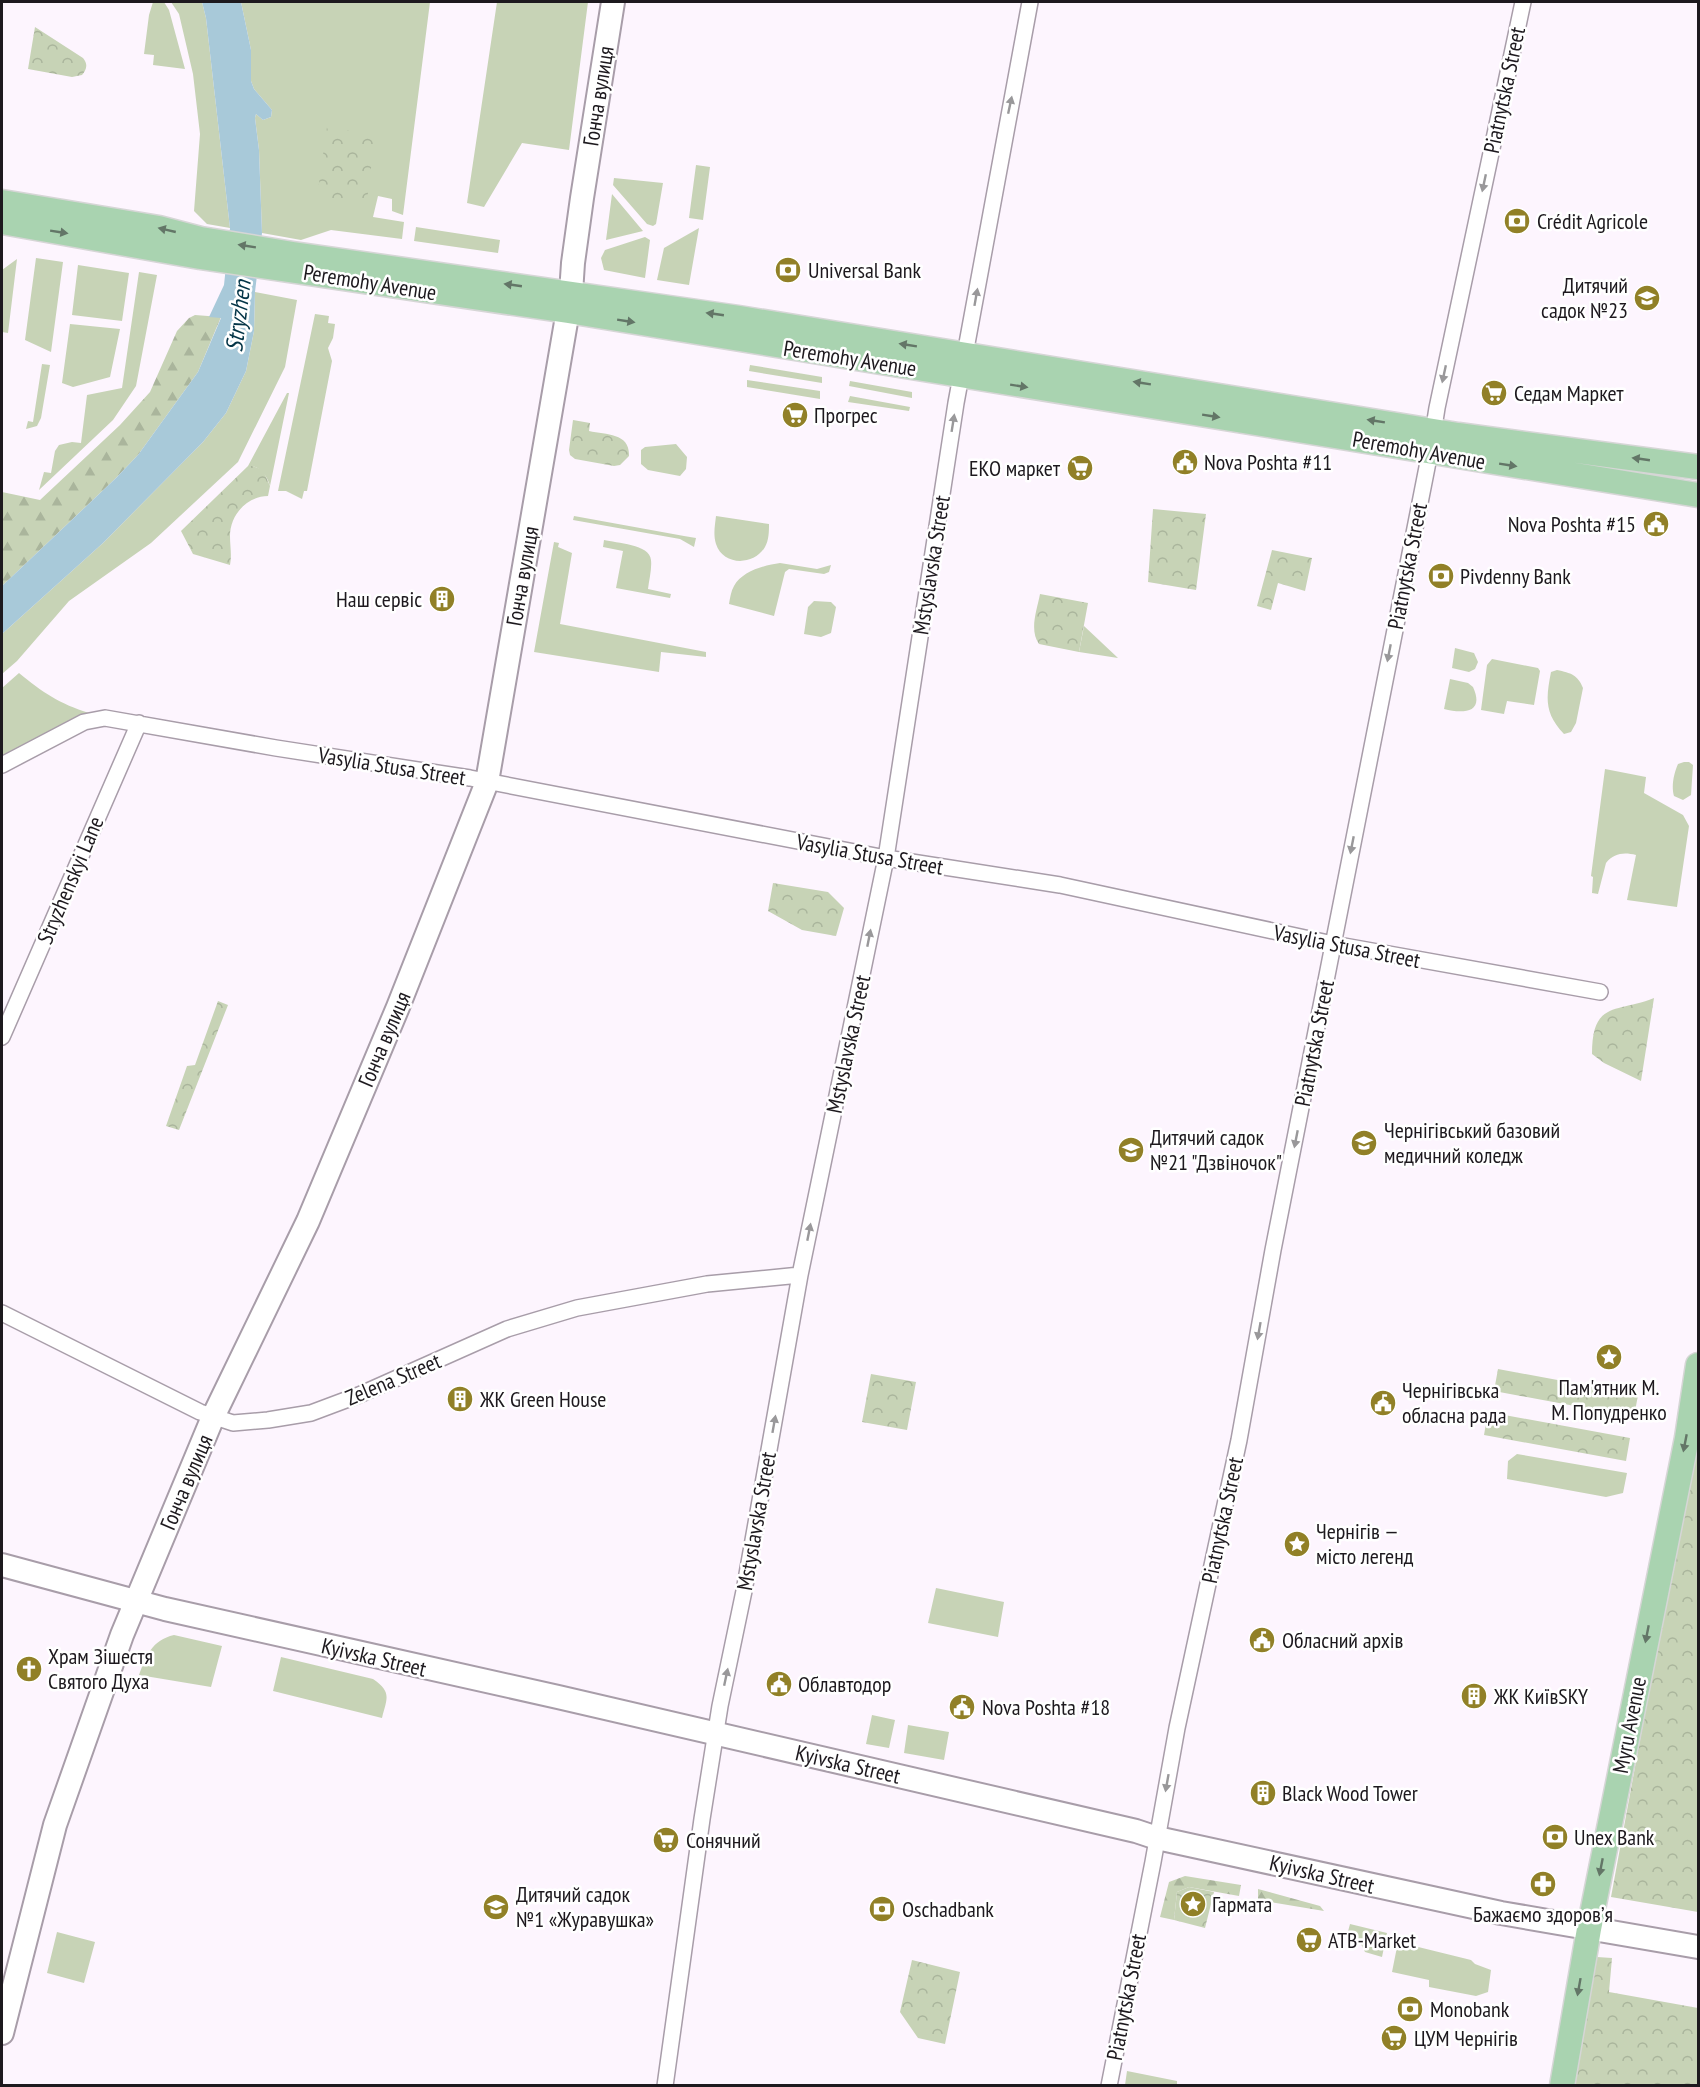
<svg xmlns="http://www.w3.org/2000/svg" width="1700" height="2087" viewBox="0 0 1700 2087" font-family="'PT Sans Narrow',sans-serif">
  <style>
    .grass { fill: #c7d3b6 }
    .forest { fill: url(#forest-firs) }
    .park { fill: url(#park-crowns) }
    .water { fill: #a8c9d9 }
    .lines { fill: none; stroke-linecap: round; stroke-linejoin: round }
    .street-casing { stroke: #a89da9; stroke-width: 18 }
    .secondary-casing { stroke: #a89da9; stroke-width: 26 }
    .primary-casing { stroke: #d6d6d6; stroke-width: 27 }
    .street { stroke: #fff; stroke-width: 15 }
    .secondary { stroke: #fff; stroke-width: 22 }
    .primary { stroke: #a9d3b0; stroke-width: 24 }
    .oneway { fill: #99989a }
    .oneway2 { fill: #637667 }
    .labels { text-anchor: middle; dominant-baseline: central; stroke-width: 5; stroke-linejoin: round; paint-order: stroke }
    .street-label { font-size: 22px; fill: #1d191e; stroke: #fff }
    .poi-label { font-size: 22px; fill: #1d191e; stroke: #fff; text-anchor: start }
    .water-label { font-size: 24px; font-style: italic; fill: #043547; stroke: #fff }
  </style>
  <defs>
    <pattern id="forest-firs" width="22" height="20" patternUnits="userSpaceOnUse" patternTransform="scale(1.5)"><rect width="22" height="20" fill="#c7d3b6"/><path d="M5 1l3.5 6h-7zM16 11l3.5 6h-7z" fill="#aab59c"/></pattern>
    <pattern id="park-crowns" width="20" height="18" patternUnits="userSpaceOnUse" patternTransform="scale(1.5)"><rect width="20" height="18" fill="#c7d3b6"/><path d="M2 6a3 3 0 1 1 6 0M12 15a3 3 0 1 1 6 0" fill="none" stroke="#aab59c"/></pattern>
  </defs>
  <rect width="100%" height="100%" fill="#fdf5fe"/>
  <path class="grass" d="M 153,2 L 164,2 L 169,10 L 185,69 L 153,65 L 154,55 L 144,54 L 149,15 Z
    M 171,2 L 202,2 L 206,18 L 230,228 L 207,224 L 194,211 L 200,134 L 193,74 L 179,14 Z
    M 241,2 L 430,2 L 403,215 L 392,211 L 392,199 L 378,196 L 373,217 L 404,222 L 402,239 L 331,230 L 301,240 L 262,233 L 259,150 L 255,118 L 256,114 L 263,120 L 271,117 L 272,110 L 254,89 L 251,81 L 251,50 Z
    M 497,2 L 588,2 L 569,150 L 522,143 L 484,207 L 467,203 Z
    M 696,165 L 710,167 L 703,220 L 689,218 Z
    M 614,178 L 663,183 L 656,224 L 653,226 L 647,224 L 613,185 Z
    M 612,194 L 643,231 L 606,240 Z
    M 416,227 L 500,240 L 498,253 L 414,241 Z
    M 699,228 L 689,285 L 657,280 L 664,248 Z
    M 645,237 L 650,240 L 645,278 L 604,270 L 601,258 L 605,250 Z
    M 36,258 L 63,262 L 51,352 L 25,340 Z
    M 17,259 L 8,333 L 2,332 L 2,270 Z
    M 78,265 L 129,273 L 122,321 L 72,315 Z
    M 139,272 L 157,275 L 136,386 L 113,420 L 39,490 L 44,472 L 51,473 L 55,451 L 59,445 L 72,442 L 81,443 L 87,395 L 122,388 Z
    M 255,292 L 297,300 L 285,367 L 238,462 L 151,543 L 69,601 L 17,661 L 2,674 L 2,634 L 103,543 L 203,442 L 226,413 L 246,371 L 254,331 Z
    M 315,314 L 329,316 L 328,323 L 335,324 L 333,338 L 328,348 L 332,361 L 307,491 L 304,491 L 302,499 L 286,491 L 278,491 Z
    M 70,324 L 120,329 L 110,377 L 73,387 L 62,383 Z
    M 42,364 L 50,365 L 41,418 L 37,426 L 26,429 L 28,421 L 33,422 Z
    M 750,365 L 822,377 L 822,383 L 749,371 Z
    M 747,380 L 820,391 L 820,399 L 747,387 Z
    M 850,381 L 912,392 L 912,398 L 849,386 Z
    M 287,393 L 289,393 L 270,486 C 267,476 260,465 248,466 Z
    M 850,396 L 910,407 L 909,411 L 848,402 Z
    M 676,444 L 687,457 L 686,469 L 680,476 L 648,470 L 641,464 L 641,450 L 645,447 Z
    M 574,516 L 684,536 L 696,538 L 694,547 L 680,539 L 573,520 Z
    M 716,516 L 769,524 C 769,531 769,540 765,547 C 754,566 723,566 716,544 C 713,535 715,525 716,516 Z
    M 604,540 C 616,543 650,544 651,560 C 652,569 649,580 648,589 L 671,594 L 670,598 L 616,588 L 623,551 L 603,547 Z
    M 554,542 L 559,543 L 558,547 L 572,553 L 560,624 L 706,652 L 706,657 L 661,652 L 659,672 L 534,652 Z
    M 780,563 L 817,569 L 831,565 L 829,572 L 824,574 L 789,569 L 785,572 L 774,616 L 729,604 C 730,598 731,591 734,586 C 742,571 765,565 780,563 Z
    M 814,601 L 831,602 L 836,607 L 831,633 L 821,637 L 804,634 L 808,607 Z
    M 1084,626 L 1118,658 L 1079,652 Z
    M 1455,648 L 1474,653 L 1478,662 L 1475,669 L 1469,672 L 1452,668 Z
    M 1492,659 L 1538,668 L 1540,671 L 1534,705 L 1507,701 L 1504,714 L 1481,710 L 1487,665 Z
    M 1557,670 C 1571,673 1578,675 1583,688 L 1576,723 L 1571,732 L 1564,734 C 1544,713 1546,698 1551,672 Z
    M 19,673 C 42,692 60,704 89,713 L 2,756 L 2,688 Z
    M 1450,679 L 1468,683 L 1473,687 C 1485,713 1463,714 1444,709 Z
    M 1684,762 L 1689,762 L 1693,765 L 1691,795 L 1683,800 L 1674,796 C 1671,786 1674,773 1678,764 Z
    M 1605,769 L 1646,777 L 1644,793 L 1683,815 L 1689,826 L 1677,907 L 1627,900 L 1636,855 C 1624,852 1614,853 1606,863 L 1598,894 L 1592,893 L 1593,877 L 1591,876 Z
    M 1517,1454 L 1627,1473 L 1623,1493 L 1606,1497 L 1507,1479 L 1508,1461 Z
    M 936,1588 L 1004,1602 L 998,1637 L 928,1623 Z
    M 174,1635 L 222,1646 L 211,1687 L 139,1675 C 146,1656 152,1640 174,1635 Z
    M 281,1657 L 373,1679 C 392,1692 387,1698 382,1718 L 273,1691 Z
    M 872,1715 L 895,1720 L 889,1748 L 866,1744 Z
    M 908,1725 L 949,1732 L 944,1760 L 904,1753 Z
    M 1350,1924 L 1387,1933 L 1382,1957 L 1365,1952 L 1360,1942 L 1346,1939 Z
    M 57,1932 L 95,1942 L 84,1983 L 47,1973 Z
    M 1398,1942 L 1471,1960 L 1475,1964 L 1491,1970 L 1488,1992 L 1476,1996 L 1429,1987 L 1429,1980 L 1392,1972 Z
    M 1127,2071 L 1177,2081 L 1177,2085 L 1125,2085 Z"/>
  <path class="forest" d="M 195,315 L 221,317 L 198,372 L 138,455 L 116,478 L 2,586 L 2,492 L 40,500 L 120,425 L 150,392 L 177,331 L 189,318 Z
    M 1185,1876 L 1241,1885 L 1239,1896 L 1189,1887 L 1177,1892 L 1174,1920 L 1160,1917 L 1169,1882 Z
    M 1258,1889 L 1320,1906 L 1324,1911 L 1258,1900 Z"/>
  <path class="park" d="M 35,27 L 83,58 C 88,64 87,69 82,75 L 72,77 L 28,69 Z
    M 327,127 L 375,135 L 367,201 L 317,197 Z
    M 573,420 L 590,423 L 589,431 C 607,435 630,433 629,456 L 620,465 L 614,466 L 575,459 L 570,455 L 569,450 Z
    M 248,466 L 253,466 L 263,470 L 270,486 L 268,496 C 247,496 230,515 230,536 C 230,546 232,555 230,565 L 193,554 L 181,531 Z
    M 1153,509 L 1206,514 L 1196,590 L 1148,582 Z
    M 1272,550 L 1312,558 L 1305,591 L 1278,583 L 1271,610 L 1257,606 Z
    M 1040,594 L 1088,603 L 1079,652 L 1039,644 C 1029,630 1037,610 1040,594 Z
    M 773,883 L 828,892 L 844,908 L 836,936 L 802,930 L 768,911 Z
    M 1654,998 L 1641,1081 L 1604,1063 L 1592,1054 C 1592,1000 1617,1013 1654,998 Z
    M 218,1001 L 228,1005 L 179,1130 L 166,1126 L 187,1066 L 195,1065 Z
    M 1498,1369 L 1638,1395 L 1634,1417 L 1494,1391 Z
    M 871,1374 L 916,1382 L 907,1430 L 862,1422 Z
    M 1488,1412 L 1630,1438 L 1626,1461 L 1484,1435 Z
    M 1698,1426 L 1698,1912 L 1611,1897 Z
    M 1189,1887 L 1214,1892 L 1205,1928 L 1174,1920 L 1177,1892 Z
    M 1597,1957 L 1612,1958 L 1609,1992 L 1698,2008 L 1698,2085 L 1572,2086 Z
    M 912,1960 L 960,1972 L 945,2044 L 918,2038 L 900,2012 Z"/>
  <path class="water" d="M 202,2 L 241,2 L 251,50 L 251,81 L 254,89 L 272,110 L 271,117 L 263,120 L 256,114 L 255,118 L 259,150 L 262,233 L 255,292 L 254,331 L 246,371 L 226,413 L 203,442 L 103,543 L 2,634 L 2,586 L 116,478 L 138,455 L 198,372 L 221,318 L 209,317 L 224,285 L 230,228 L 206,18 Z"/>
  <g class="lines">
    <defs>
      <path id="street" d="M 2,765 L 84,722 L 105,718 L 276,748 L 470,778 L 886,858 L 1060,885 L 1333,944 L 1600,992
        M 2,1037 L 139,723
        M 2,1313 L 200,1412 L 233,1423 L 268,1420 L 311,1413 L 359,1395 L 507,1329 L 577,1308 L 707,1284 L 800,1275
        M 665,2086 L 702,1819 L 720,1706 L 744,1591 L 800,1275 L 886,858 L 956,403 L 1030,2
        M 1109,2086 L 1153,1862 L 1177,1728 L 1239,1440 L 1273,1250 L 1430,452 L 1437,408 L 1523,2"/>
      <path id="secondary" d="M 2,1565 L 165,1609 L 558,1697 L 1136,1831 L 1157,1838 L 1501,1913 L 1698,1947
        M 2,2033 L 55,1825 L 122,1635 L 213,1417 L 308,1221 L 398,1007 L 487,782 L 571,293 L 573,263 L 582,198 L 613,2"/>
      <path id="primary" d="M 2,202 L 159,228 L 201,239 L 293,254 L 739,318 L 1458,435 L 1698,467
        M 2,222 L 200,257 L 568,311 L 1698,495
        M 1562,2086 L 1589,1929 L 1687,1438 L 1698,1365"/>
    </defs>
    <use href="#street" class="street-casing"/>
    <use href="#secondary" class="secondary-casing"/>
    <use href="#primary" class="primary-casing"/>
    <use href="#street" class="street"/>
    <use href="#secondary" class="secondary"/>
    <use href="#primary" class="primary"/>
  </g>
  <defs><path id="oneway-solid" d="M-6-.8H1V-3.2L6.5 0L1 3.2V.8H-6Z" transform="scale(1.5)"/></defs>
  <g class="oneway">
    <use href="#oneway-solid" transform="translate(1010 105) rotate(-78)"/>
    <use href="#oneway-solid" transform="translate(1484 183) rotate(102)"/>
    <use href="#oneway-solid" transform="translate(976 297) rotate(-80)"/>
    <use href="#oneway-solid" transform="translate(1444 374) rotate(102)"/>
    <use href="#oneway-solid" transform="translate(953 423) rotate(-81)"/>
    <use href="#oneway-solid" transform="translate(1389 653) rotate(101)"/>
    <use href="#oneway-solid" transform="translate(1352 845) rotate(101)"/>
    <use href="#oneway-solid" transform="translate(869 938) rotate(-79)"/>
    <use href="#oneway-solid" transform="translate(1296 1139) rotate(101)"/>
    <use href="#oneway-solid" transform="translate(809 1232) rotate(-79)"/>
    <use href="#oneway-solid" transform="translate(1259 1331) rotate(100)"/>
    <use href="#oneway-solid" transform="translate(774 1424) rotate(-80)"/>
    <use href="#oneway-solid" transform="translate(726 1677) rotate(-78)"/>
    <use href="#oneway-solid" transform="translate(1167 1783) rotate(100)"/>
  </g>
  <g class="oneway2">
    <use href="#oneway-solid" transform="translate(167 230) rotate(-167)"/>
    <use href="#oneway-solid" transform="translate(59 232) rotate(9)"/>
    <use href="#oneway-solid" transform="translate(247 246) rotate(-171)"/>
    <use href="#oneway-solid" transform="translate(513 285) rotate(-172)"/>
    <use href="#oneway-solid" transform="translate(715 314) rotate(-172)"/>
    <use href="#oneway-solid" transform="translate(626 321) rotate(9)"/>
    <use href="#oneway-solid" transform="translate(908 345) rotate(-171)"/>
    <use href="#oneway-solid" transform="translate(1142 383) rotate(-171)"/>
    <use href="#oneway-solid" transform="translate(1019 386) rotate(9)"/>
    <use href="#oneway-solid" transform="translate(1211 416) rotate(9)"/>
    <use href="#oneway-solid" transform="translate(1376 421) rotate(-171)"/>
    <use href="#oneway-solid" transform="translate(1641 459) rotate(-172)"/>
    <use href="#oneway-solid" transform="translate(1508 465) rotate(9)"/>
    <use href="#oneway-solid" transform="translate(1685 1443) rotate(101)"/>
    <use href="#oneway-solid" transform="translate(1647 1634) rotate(101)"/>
    <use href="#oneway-solid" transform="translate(1601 1867) rotate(101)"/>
    <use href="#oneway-solid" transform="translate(1579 1987) rotate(100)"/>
  </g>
  <defs>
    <symbol id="bank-disc" viewBox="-11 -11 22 22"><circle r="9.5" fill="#918027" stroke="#fff"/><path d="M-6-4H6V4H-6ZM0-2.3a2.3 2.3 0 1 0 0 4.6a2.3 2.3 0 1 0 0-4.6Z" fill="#fff"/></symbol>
    <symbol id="school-disc" viewBox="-11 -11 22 22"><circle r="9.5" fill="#918027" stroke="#fff"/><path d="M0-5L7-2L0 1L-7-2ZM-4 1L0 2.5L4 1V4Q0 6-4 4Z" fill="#fff"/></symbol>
    <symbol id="supermarket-disc" viewBox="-11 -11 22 22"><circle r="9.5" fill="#918027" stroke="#fff"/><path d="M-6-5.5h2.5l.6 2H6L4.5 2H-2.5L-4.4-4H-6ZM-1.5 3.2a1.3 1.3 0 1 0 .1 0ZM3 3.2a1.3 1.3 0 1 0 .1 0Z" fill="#fff"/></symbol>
    <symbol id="civic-disc" viewBox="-11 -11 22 22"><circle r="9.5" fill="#918027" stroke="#fff"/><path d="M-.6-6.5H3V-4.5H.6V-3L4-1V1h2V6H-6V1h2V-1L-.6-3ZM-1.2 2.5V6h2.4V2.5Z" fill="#fff"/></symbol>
    <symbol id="building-disc" viewBox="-11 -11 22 22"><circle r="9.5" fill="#918027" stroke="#fff"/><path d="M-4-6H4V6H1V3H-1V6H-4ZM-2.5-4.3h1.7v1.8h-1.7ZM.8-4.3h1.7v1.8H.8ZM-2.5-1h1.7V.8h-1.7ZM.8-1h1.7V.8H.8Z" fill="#fff"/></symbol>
    <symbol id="university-disc" viewBox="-11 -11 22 22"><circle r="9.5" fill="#918027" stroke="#fff"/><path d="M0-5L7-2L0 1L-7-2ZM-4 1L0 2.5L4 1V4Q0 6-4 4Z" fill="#fff"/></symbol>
    <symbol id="sight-disc" viewBox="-11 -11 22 22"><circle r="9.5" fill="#918027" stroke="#fff"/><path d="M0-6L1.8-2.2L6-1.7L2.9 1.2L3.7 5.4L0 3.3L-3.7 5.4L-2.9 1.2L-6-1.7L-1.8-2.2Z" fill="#fff"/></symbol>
    <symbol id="church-disc" viewBox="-11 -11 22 22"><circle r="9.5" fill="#918027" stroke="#fff"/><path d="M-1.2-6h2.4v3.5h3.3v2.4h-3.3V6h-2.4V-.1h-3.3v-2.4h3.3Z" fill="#fff"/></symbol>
    <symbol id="pharmacy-disc" viewBox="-11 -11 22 22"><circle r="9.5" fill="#918027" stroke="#fff"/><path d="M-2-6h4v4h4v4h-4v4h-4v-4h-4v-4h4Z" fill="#fff"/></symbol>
  </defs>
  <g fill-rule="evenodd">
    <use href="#bank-disc" x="1502" y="206" width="30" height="30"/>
    <use href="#bank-disc" x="773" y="255" width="30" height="30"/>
    <use href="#school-disc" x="1632" y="283" width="30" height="30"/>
    <use href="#supermarket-disc" x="1479" y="378" width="30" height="30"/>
    <use href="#supermarket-disc" x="780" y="400" width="30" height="30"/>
    <use href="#civic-disc" x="1170" y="447" width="30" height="30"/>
    <use href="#supermarket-disc" x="1065" y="453" width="30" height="30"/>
    <use href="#civic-disc" x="1641" y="509" width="30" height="30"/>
    <use href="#bank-disc" x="1426" y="561" width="30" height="30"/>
    <use href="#building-disc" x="427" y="584" width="30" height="30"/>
    <use href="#university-disc" x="1349" y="1128" width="30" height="30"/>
    <use href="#school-disc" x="1116" y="1135" width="30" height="30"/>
    <use href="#sight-disc" x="1594" y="1342" width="30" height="30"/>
    <use href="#building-disc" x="445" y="1384" width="30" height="30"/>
    <use href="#civic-disc" x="1368" y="1388" width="30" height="30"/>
    <use href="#sight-disc" x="1282" y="1529" width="30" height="30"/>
    <use href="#civic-disc" x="1247" y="1625" width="30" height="30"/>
    <use href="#church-disc" x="14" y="1654" width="30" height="30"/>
    <use href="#civic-disc" x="764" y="1669" width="30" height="30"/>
    <use href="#building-disc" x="1459" y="1681" width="30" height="30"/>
    <use href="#civic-disc" x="947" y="1692" width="30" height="30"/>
    <use href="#building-disc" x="1248" y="1778" width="30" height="30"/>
    <use href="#bank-disc" x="1540" y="1822" width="30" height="30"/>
    <use href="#supermarket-disc" x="651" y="1825" width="30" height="30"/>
    <use href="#pharmacy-disc" x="1528" y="1869" width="30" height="30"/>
    <use href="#sight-disc" x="1178" y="1889" width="30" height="30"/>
    <use href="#school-disc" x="481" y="1892" width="30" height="30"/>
    <use href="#bank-disc" x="867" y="1894" width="30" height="30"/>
    <use href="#supermarket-disc" x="1294" y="1925" width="30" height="30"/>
    <use href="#bank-disc" x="1395" y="1994" width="30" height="30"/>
    <use href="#supermarket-disc" x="1379" y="2023" width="30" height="30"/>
  </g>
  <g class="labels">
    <g class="street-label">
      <text transform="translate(1504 90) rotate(-78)">Piatnytska Street</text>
      <text transform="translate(598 96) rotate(-81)">Гонча вулиця</text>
      <text transform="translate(370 282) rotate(9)">Peremohy Avenue</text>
      <text transform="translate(850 358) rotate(9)">Peremohy Avenue</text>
      <text transform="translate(1419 450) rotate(10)">Peremohy Avenue</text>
      <text transform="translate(931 565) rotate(-81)">Mstyslavska Street</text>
      <text transform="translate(1407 566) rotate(-79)">Piatnytska Street</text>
      <text transform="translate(522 576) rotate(-80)">Гонча вулиця</text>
      <text transform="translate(392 766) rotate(9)">Vasylia Stusa Street</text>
      <text transform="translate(870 854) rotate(10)">Vasylia Stusa Street</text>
      <text transform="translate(70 880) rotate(-67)">Stryzhenskyi Lane</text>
      <text transform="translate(1347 946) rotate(11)">Vasylia Stusa Street</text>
      <text transform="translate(384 1039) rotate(-67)">Гонча вулиця</text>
      <text transform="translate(1314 1043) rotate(-79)">Piatnytska Street</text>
      <text transform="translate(848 1044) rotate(-78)">Mstyslavska Street</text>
      <text transform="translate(393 1379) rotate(-23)">Zelena Street</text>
      <text transform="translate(186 1482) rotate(-67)">Гонча вулиця</text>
      <text transform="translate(1222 1520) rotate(-78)">Piatnytska Street</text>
      <text transform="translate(756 1521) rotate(-80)">Mstyslavska Street</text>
      <text transform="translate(374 1657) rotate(13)">Kyivska Street</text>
      <text transform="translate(1629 1725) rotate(-79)">Myru Avenue</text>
      <text transform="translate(848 1764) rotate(13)">Kyivska Street</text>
      <text transform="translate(1322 1874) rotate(13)">Kyivska Street</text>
      <text transform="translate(1126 1997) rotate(-79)">Piatnytska Street</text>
    </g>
    <g class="poi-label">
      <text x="1537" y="221">Crédit Agricole</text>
      <text x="808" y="270">Universal Bank</text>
      <text x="1628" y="285" text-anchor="end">Дитячий<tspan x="1628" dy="25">садок №23</tspan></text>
      <text x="1514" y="393">Седам Маркет</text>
      <text x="814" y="415">Прогрес</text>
      <text x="1204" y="462">Nova Poshta #11</text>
      <text x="1060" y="468" text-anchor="end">ЕКО маркет</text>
      <text x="1636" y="524" text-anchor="end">Nova Poshta #15</text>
      <text x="1460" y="576">Pivdenny Bank</text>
      <text x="422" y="599" text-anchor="end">Наш сервіс</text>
      <text x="1384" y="1130">Чернігівський базовий<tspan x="1384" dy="25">медичний коледж</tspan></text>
      <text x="1150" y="1137">Дитячий садок<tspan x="1150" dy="25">№21 "Дзвіночок"</tspan></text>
      <text x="1609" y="1387" text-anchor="middle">Пам'ятник М.<tspan x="1609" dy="25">М. Попудренко</tspan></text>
      <text x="1402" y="1390">Чернігівська<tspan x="1402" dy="25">обласна рада</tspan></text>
      <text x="480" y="1399">ЖК Green House</text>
      <text x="1316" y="1531">Чернігів —<tspan x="1316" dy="25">місто легенд</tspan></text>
      <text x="1282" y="1640">Обласний архів</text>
      <text x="48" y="1656">Храм Зішестя<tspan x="48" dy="25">Святого Духа</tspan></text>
      <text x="798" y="1684">Облавтодор</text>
      <text x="1494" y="1696">ЖК КиївSKY</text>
      <text x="982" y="1707">Nova Poshta #18</text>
      <text x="1282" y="1793">Black Wood Tower</text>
      <text x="1574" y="1837">Unex Bank</text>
      <text x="686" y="1840">Сонячний</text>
      <text x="516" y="1894">Дитячий садок<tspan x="516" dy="25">№1 «Журавушка»</tspan></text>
      <text x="1212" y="1904">Гармата</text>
      <text x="902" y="1909">Oschadbank</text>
      <text x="1543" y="1914" text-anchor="middle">Бажаємо здоровʼя</text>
      <text x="1328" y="1940">ATB-Market</text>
      <text x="1430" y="2009">Monobank</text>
      <text x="1414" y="2038">ЦУМ Чернігів</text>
    </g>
    <g class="water-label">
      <text transform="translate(238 316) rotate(-83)">Stryzhen</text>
    </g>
  </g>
  <rect width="1700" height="2087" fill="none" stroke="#1d191e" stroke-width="6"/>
</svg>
